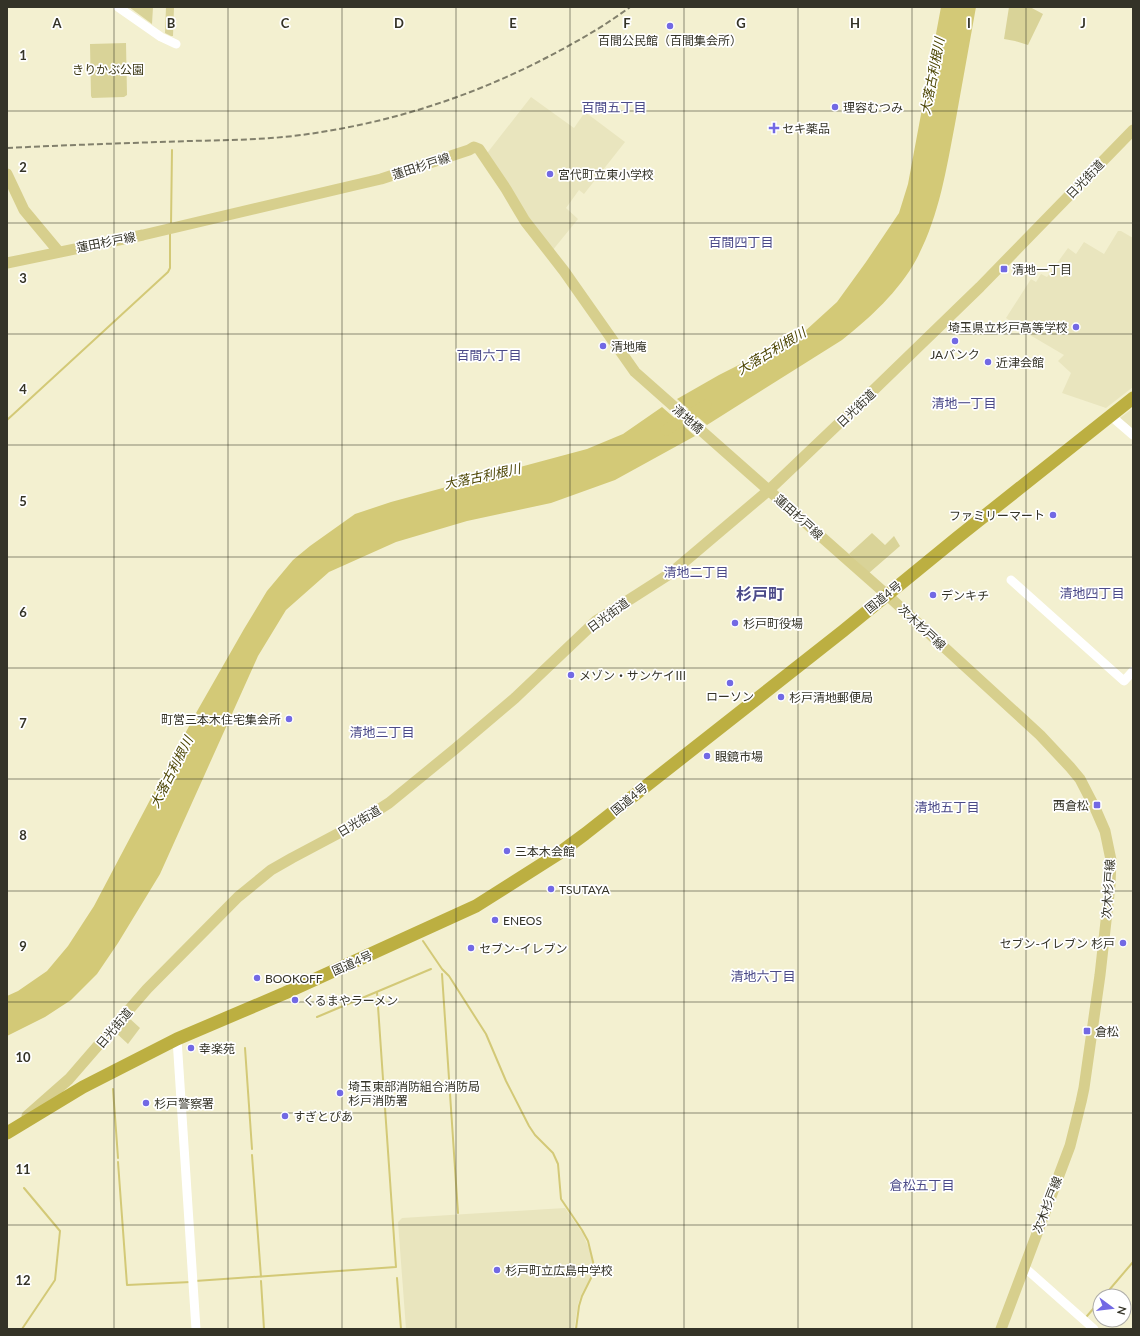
<svg xmlns="http://www.w3.org/2000/svg" width="1140" height="1336" viewBox="0 0 1140 1336" font-family="Lato,'Noto Sans JP',sans-serif">
  <style>
    .built { fill: #e9e5be }
    .green { fill: #d9d398 }
    .water { fill: #d3c977 }
    .lines { fill: none; stroke-linecap: round; stroke-linejoin: round }
    .stream { stroke: #d3c977; stroke-width: 2 }
    .river { stroke: #d3c977; stroke-width: 11 }
    .minor { stroke: #fff; stroke-width: 9 }
    .major { stroke: #d7cf8d; stroke-width: 11 }
    .highway { stroke: #bcaf41; stroke-width: 13 }
    .rail { stroke: #82806c; stroke-width: 2; stroke-dasharray: 6 3; stroke-linecap: butt }
    .grid { fill: none; stroke: #343327; stroke-width: 1; stroke-opacity: 0.55 }
    .poi-dot { fill: #7269e4; stroke: #fff; stroke-width: 1.5 }
    .labels { text-anchor: middle; dominant-baseline: central; stroke-width: 3.5; stroke-linejoin: round; paint-order: stroke }
    .poi-label { font-size: 12px; fill: #343327; stroke: #fff; text-anchor: start }
    .park-label { font-size: 12px; fill: #3b3713; stroke: #fff }
    .street-label { font-size: 12px; fill: #343327; stroke: #fff }
    .water-label { font-size: 13px; font-style: italic; fill: #4b4400; stroke: #fff }
    .neighbourhood-label { font-size: 13px; fill: #4b4a88; stroke: #fff }
    .district-label { font-size: 16px; font-weight: bold; fill: #4b4a88; stroke: #fff }
    .grid-label { font-size: 13px; text-anchor: middle; font-weight: bold; fill: #343327; stroke: #fff; stroke-width: 3.5; stroke-linejoin: round; paint-order: stroke }
  </style>
  <rect width="100%" height="100%" fill="#f3f0d0"/>
  <path class="built" d="M 531,97 L 574,128 L 585,112 L 625,142 L 584,194 L 579,190 L 566,208 L 578,219 L 552,251 L 488,158 L 488,152 Z
    M 1118,231 L 1121,231 L 1133,238 L 1133,387 L 1106,408 L 1062,393 L 1071,373 L 1058,361 L 1064,355 L 1030,335 L 1006,318 L 1031,279 L 1036,282 L 1041,274 L 1047,277 L 1068,248 L 1076,254 L 1084,242 L 1104,254 Z
    M 1133,408 L 1133,429 L 1120,418 Z
    M 565,1208 L 583,1234 L 592,1256 L 593,1267 L 591,1277 L 582,1293 L 578,1304 L 574,1329 L 406,1329 L 398,1222 L 402,1218 Z"/>
  <path class="green" d="M 129,7 L 153,7 L 152,24 Z
    M 166,7 L 174,7 L 173,36 L 171,36 L 165,33 Z
    M 1009,7 L 1030,7 L 1043,14 L 1028,45 L 1015,41 L 1004,39 Z
    M 126,43 L 127,95 L 124,97 L 92,98 L 91,96 L 90,44 Z
    M 872,533 L 885,545 L 894,536 L 900,546 L 869,573 L 849,554 Z
    M 128,1017 L 140,1028 L 128,1044 L 115,1032 Z"/>
  <path class="water" d="M 941,7 L 976,7 C 969,46 962,85 955,124 C 946,171 939,217 916,260 C 899,291 870,318 842,340 L 707,425 L 677,399 L 719,375 L 804,332 L 837,302 L 866,262 L 899,213 L 908,184 Z
    M 662,407 L 695,436 L 615,480 L 551,503 L 467,521 L 396,542 L 329,572 L 286,610 L 258,656 L 160,874 L 118,943 L 97,974 L 71,1000 L 45,1017 L 7,1036 L 7,996 L 18,991 L 47,971 L 68,946 L 94,906 L 196,713 L 244,629 L 267,591 L 293,560 L 310,546 L 355,514 L 391,502 L 587,449 L 623,434 Z"/>
  <g class="lines">
    <path class="stream" d="M 171,225 L 172,150
      M 7,420 L 168,272 L 170,268 L 170,233
      M 423,941 L 442,969 L 449,976 L 486,1034 L 506,1081 L 529,1126 L 535,1135 L 553,1153 L 558,1164 L 561,1199 L 582,1230 L 588,1241 L 594,1266 L 593,1274 L 582,1296 L 579,1306 L 576,1329
      M 442,974 L 458,1213
      M 317,1017 L 431,969
      M 245,1048 L 252,1149
      M 113,1089 L 118,1158
      M 252,1155 L 261,1277
      M 118,1162 L 127,1285 L 191,1282
      M 397,1278 L 401,1329
      M 195,1281 L 396,1267 L 377,992
      M 261,1281 L 264,1329
      M 1104,1296 L 1133,1262
      M 1087,1316 L 1100,1301
      M 22,1329 L 55,1280 L 60,1231 L 24,1188"/>
    <path class="river" d="M 666,430 L 706,405"/>
    <path class="minor" d="M 118,7 L 161,37 L 176,44
      M 1111,416 L 1133,435
      M 1011,580 L 1124,681 L 1133,671
      M 177,1039 L 196,1329
      M 1024,1267 L 1094,1329"/>
    <path class="major" d="M 7,174 L 24,210 L 59,252
      M 7,263 L 143,235 L 351,186 L 381,179 L 469,150 L 474,147 L 479,149 L 506,189 L 525,221 L 564,271 L 635,372 L 886,594 L 1040,735 L 1070,767 L 1080,779 L 1095,808 L 1105,831 L 1111,860 L 1110,885 L 1100,975 L 1084,1088 L 1081,1102 L 1070,1146 L 1001,1329
      M 27,1116 L 69,1079 L 147,989 L 238,897 L 271,870 L 292,858 L 356,824 L 389,803 L 455,749 L 515,698 L 596,621 L 671,573 L 769,490 L 853,410 L 980,287 L 1133,130"/>
    <path class="highway" d="M 7,1133 L 83,1087 L 177,1039 L 285,993 L 476,906 L 558,854 L 585,834 L 843,631 L 958,537 L 1133,398"/>
    <path class="rail" d="M 7,148 C 68,145 129,143 190,141 C 227,140 264,140 301,135 C 385,124 465,99 540,61 C 571,45 602,28 630,7"/>
  </g>
  <path class="grid" d="M 114,7 L 114,1329M 228,7 L 228,1329M 342,7 L 342,1329M 456,7 L 456,1329M 570,7 L 570,1329M 684,7 L 684,1329M 798,7 L 798,1329M 912,7 L 912,1329M 1026,7 L 1026,1329M 7,111 L 1133,111M 7,223 L 1133,223M 7,334 L 1133,334M 7,445 L 1133,445M 7,557 L 1133,557M 7,668 L 1133,668M 7,779 L 1133,779M 7,891 L 1133,891M 7,1002 L 1133,1002M 7,1113 L 1133,1113M 7,1225 L 1133,1225"/>
  <g class="poi-dot">
    <circle cx="670" cy="26" r="4"/>
    <circle cx="835" cy="107" r="4"/>
    <path d="M772 122h4v4h4v4h-4v4h-4v-4h-4v-4h4z"/>
    <circle cx="550" cy="174" r="4"/>
    <rect x="1000" y="265" width="8" height="8" rx="2"/>
    <circle cx="1076" cy="327" r="4"/>
    <circle cx="955" cy="341" r="4"/>
    <circle cx="603" cy="346" r="4"/>
    <circle cx="988" cy="362" r="4"/>
    <circle cx="1053" cy="515" r="4"/>
    <circle cx="933" cy="595" r="4"/>
    <circle cx="735" cy="623" r="4"/>
    <circle cx="571" cy="675" r="4"/>
    <circle cx="730" cy="683" r="4"/>
    <circle cx="781" cy="697" r="4"/>
    <circle cx="289" cy="719" r="4"/>
    <circle cx="707" cy="756" r="4"/>
    <rect x="1093" y="801" width="8" height="8" rx="2"/>
    <circle cx="507" cy="851" r="4"/>
    <circle cx="551" cy="889" r="4"/>
    <circle cx="495" cy="920" r="4"/>
    <circle cx="1123" cy="943" r="4"/>
    <circle cx="471" cy="948" r="4"/>
    <circle cx="257" cy="978" r="4"/>
    <circle cx="295" cy="1000" r="4"/>
    <rect x="1083" y="1027" width="8" height="8" rx="2"/>
    <circle cx="191" cy="1048" r="4"/>
    <circle cx="340" cy="1093" r="4"/>
    <circle cx="146" cy="1103" r="4"/>
    <circle cx="285" cy="1116" r="4"/>
    <circle cx="497" cy="1270" r="4"/>
  </g>
  <g class="labels">
    <g class="poi-label">
      <text x="670" y="40" text-anchor="middle">百間公民館（百間集会所）</text>
      <text x="843" y="107">理容むつみ</text>
      <text x="782" y="128">セキ薬品</text>
      <text x="558" y="174">宮代町立東小学校</text>
      <text x="1012" y="269">清地一丁目</text>
      <text x="1068" y="327" text-anchor="end">埼玉県立杉戸高等学校</text>
      <text x="611" y="346">清地庵</text>
      <text x="955" y="354" text-anchor="middle">JAバンク</text>
      <text x="996" y="362">近津会館</text>
      <text x="1045" y="515" text-anchor="end">ファミリーマート</text>
      <text x="941" y="595">デンキチ</text>
      <text x="743" y="623">杉戸町役場</text>
      <text x="579" y="675">メゾン・サンケイⅢ</text>
      <text x="730" y="696" text-anchor="middle">ローソン</text>
      <text x="789" y="697">杉戸清地郵便局</text>
      <text x="281" y="719" text-anchor="end">町営三本木住宅集会所</text>
      <text x="715" y="756">眼鏡市場</text>
      <text x="1089" y="805" text-anchor="end">西倉松</text>
      <text x="515" y="851">三本木会館</text>
      <text x="559" y="889">TSUTAYA</text>
      <text x="503" y="920">ENEOS</text>
      <text x="1115" y="943" text-anchor="end">セブン-イレブン 杉戸</text>
      <text x="479" y="948">セブン-イレブン</text>
      <text x="265" y="978">BOOKOFF</text>
      <text x="303" y="1000">くるまやラーメン</text>
      <text x="1095" y="1031">倉松</text>
      <text x="199" y="1048">幸楽苑</text>
      <text x="348" y="1086">埼玉東部消防組合消防局<tspan x="348" dy="14">杉戸消防署</tspan></text>
      <text x="154" y="1103">杉戸警察署</text>
      <text x="293" y="1116">すぎとぴあ</text>
      <text x="505" y="1270">杉戸町立広島中学校</text>
    </g>
    <g class="park-label">
      <text x="108" y="69">きりかぶ公園</text>
    </g>
    <g class="street-label">
      <text transform="translate(421 166) rotate(-18)">蓮田杉戸線</text>
      <text transform="translate(1085 179) rotate(-46)">日光街道</text>
      <text transform="translate(106 242) rotate(-11)">蓮田杉戸線</text>
      <text transform="translate(856 408) rotate(-44)">日光街道</text>
      <text transform="translate(688 419) rotate(42)">清地橋</text>
      <text transform="translate(799 517) rotate(42)">蓮田杉戸線</text>
      <text transform="translate(883 597) rotate(-39)">国道4号</text>
      <text transform="translate(608 615) rotate(-36)">日光街道</text>
      <text transform="translate(922 627) rotate(43)">次木杉戸線</text>
      <text transform="translate(629 799) rotate(-39)">国道4号</text>
      <text transform="translate(359 821) rotate(-31)">日光街道</text>
      <text transform="translate(1108 889) rotate(-86)">次木杉戸線</text>
      <text transform="translate(352 963) rotate(-24)">国道4号</text>
      <text transform="translate(114 1028) rotate(-50)">日光街道</text>
      <text transform="translate(1047 1205) rotate(-69)">次木杉戸線</text>
    </g>
    <g class="water-label">
      <text transform="translate(932 76) rotate(-79)">大落古利根川</text>
      <text transform="translate(771 351) rotate(-31)">大落古利根川</text>
      <text transform="translate(482 476) rotate(-12)">大落古利根川</text>
      <text transform="translate(171 772) rotate(-63)">大落古利根川</text>
    </g>
    <g class="neighbourhood-label">
      <text x="614" y="107">百間五丁目</text>
      <text x="741" y="242">百間四丁目</text>
      <text x="489" y="355">百間六丁目</text>
      <text x="964" y="403">清地一丁目</text>
      <text x="696" y="572">清地二丁目</text>
      <text x="1092" y="593">清地四丁目</text>
      <text x="382" y="732">清地三丁目</text>
      <text x="947" y="807">清地五丁目</text>
      <text x="763" y="976">清地六丁目</text>
      <text x="922" y="1185">倉松五丁目</text>
    </g>
    <g class="district-label">
      <text x="760" y="593">杉戸町</text>
    </g>
  </g>
  <g class="grid-label">
    <text x="57" y="28">A</text>
    <text x="171" y="28">B</text>
    <text x="285" y="28">C</text>
    <text x="399" y="28">D</text>
    <text x="513" y="28">E</text>
    <text x="627" y="28">F</text>
    <text x="741" y="28">G</text>
    <text x="855" y="28">H</text>
    <text x="969" y="28">I</text>
    <text x="1083" y="28">J</text>
    <text x="23" y="60">1</text>
    <text x="23" y="172">2</text>
    <text x="23" y="283">3</text>
    <text x="23" y="394">4</text>
    <text x="23" y="506">5</text>
    <text x="23" y="617">6</text>
    <text x="23" y="728">7</text>
    <text x="23" y="840">8</text>
    <text x="23" y="951">9</text>
    <text x="23" y="1062">10</text>
    <text x="23" y="1174">11</text>
    <text x="23" y="1285">12</text>
  </g>
  <rect width="1140" height="1336" fill="none" stroke="#343327" stroke-width="16"/>
  <g transform="translate(1112 1308) rotate(105)"><circle r="19" fill="#ffffff" stroke="#aeada9"/>
  <path d="M0-3L7 15L0 10L-7 15Z" fill="#7269e4"/>
  <text y="-6" font-size="11" font-weight="bold" text-anchor="middle" fill="#343327">N</text>
  </g>
</svg>
